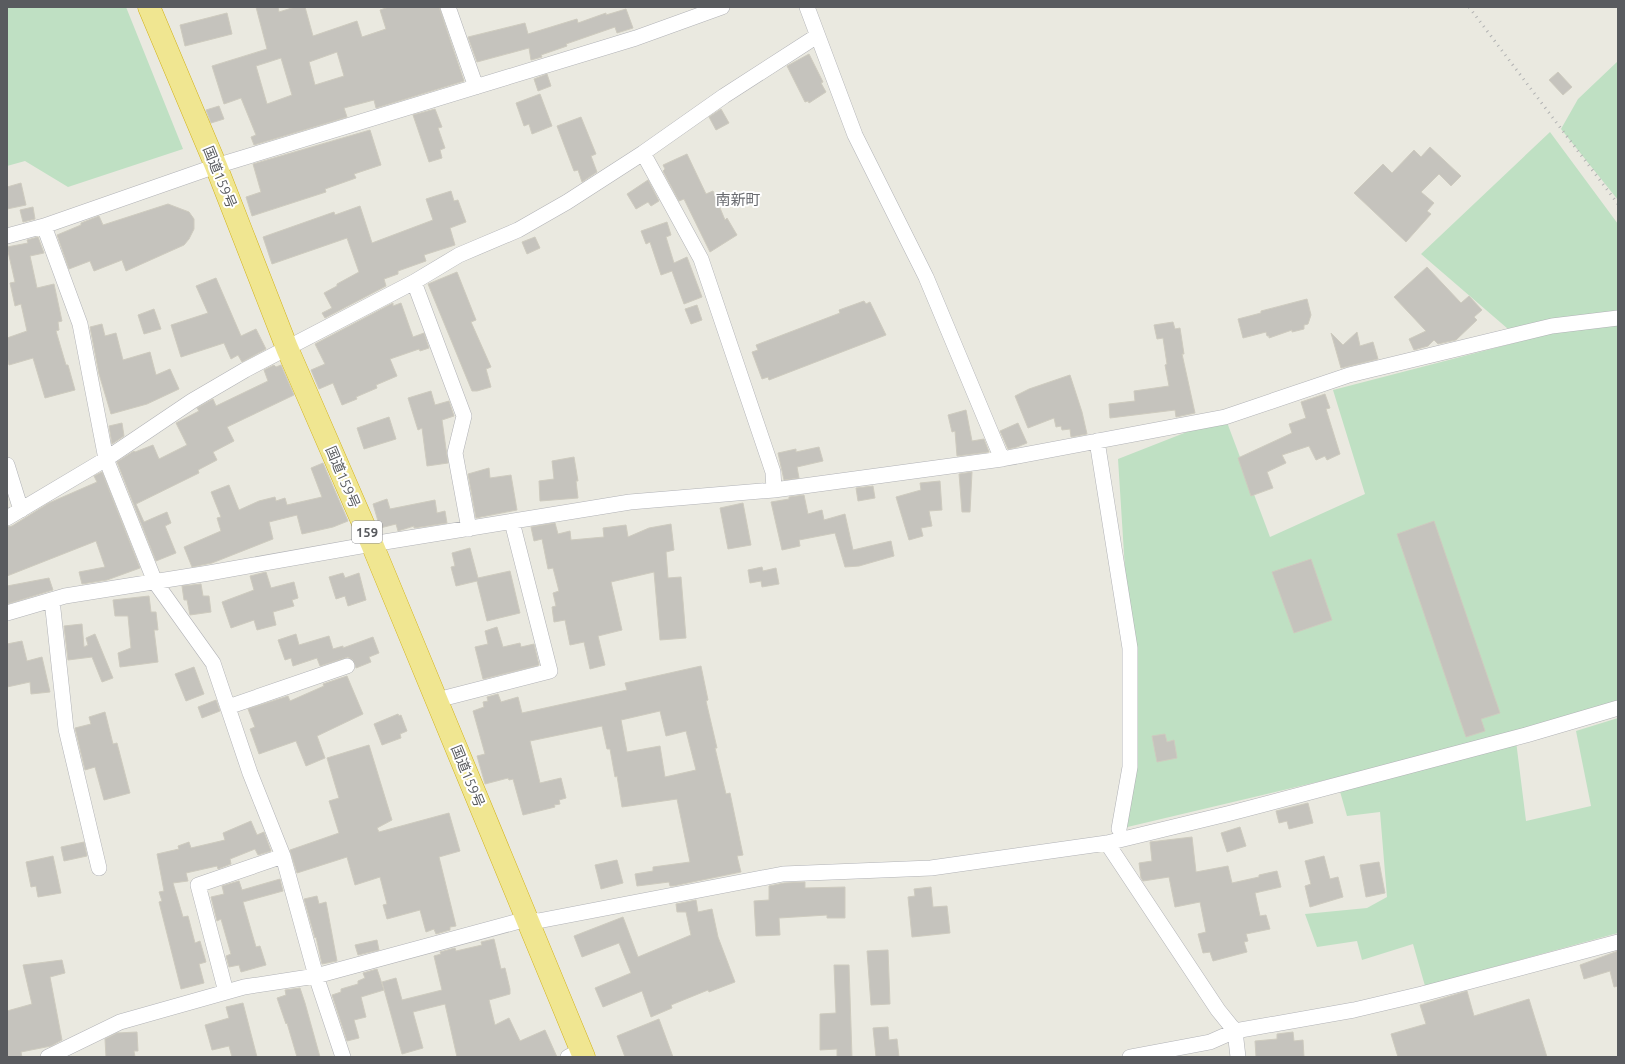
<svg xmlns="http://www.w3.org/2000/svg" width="1625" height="1064" viewBox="0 0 1625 1064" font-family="Ubuntu,'Noto Sans JP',sans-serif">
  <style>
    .green { fill: #bfe0c3 }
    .building { fill: #c5c3bd; stroke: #cecbbf; fill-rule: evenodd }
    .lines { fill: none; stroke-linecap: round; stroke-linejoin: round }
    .street-casing { stroke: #b1b2b6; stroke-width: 16 }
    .highway-casing { stroke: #d2b218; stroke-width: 23 }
    .street { stroke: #fff; stroke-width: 15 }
    .highway { stroke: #f0e691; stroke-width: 22 }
    .rail { stroke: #b1b2b2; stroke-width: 3; stroke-dasharray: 1 5; stroke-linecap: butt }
    .labels { text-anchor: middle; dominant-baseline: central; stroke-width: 4; stroke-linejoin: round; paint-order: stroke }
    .shield { fill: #fff; stroke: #8b8c8f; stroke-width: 1 }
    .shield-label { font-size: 13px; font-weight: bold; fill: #595b5f }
    .street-label { font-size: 14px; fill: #595b5f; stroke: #fff }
    .neighbourhood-label { font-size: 15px; fill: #6a6c71; stroke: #fff }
  </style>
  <rect width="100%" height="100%" fill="#eae9e0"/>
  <path class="green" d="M 7,7 L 126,7 L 183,149 L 68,187 L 25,161 L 7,166 Z
    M 1618,61 L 1618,200 L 1561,129 L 1578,99 Z
    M 1550,132 L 1618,224 L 1618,702 L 1473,745 L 1119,829 L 1130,648 L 1118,459 L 1225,417 L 1270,537 L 1365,494 L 1333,390 L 1522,341 L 1421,254 Z
    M 1618,718 L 1618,933 L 1425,986 L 1413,944 L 1362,960 L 1357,941 L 1317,947 L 1305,914 L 1367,908 L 1387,897 L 1380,812 L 1347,816 L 1339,788 L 1516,741 L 1526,821 L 1591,806 L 1576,731 Z"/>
  <path class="building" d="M 256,7 L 278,7 L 279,12 L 295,7 L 305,7 L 313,36 L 357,21 L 362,37 L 386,29 L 380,10 L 389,7 L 439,7 L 464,81 L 376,108 L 374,100 L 344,108 L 347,117 L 254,145 L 251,137 L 256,135 L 241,98 L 224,104 L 212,66 L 267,49 ZM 337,52 L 344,76 L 315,85 L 309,62 ZM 281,58 L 292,95 L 267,104 L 256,66 Z
    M 626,9 L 633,28 L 617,33 L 615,27 L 566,44 L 567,46 L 541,55 L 542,57 L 531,60 L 529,48 L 477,62 L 468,37 L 525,23 L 528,34 L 577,19 L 578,23 L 606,13 L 606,15 Z
    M 227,13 L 232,34 L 185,46 L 180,25 Z
    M 809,54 L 823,82 L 821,83 L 826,92 L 809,103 L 808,101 L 805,102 L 787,66 Z
    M 1558,72 L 1572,87 L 1563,95 L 1549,80 Z
    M 547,74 L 551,86 L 538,91 L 534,79 Z
    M 540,94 L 552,126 L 532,134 L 529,124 L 524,126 L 516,103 Z
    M 219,106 L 224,119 L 211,123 L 206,110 Z
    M 435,109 L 442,127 L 438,128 L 445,148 L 440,150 L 442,158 L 429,162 L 413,115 Z
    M 721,109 L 729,123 L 716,130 L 709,117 Z
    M 581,117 L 596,154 L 591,156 L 597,172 L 582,182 L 578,170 L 574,171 L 557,126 Z
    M 370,130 L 381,165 L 354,174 L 356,178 L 325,189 L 326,192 L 252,216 L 246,197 L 261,192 L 253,164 Z
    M 1430,147 L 1461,176 L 1451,186 L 1439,174 L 1421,192 L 1434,203 L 1427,211 L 1431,214 L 1406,242 L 1354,193 L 1383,164 L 1392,173 L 1414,150 L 1421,157 Z
    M 687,154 L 706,194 L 713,191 L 725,220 L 727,218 L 737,235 L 710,252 L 684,199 L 679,201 L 663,171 L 665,169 L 663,165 Z
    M 648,180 L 659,201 L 651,206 L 648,202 L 636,209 L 627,194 Z
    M 21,183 L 26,205 L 7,209 L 7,187 Z
    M 451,191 L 454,201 L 458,200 L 466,222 L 450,228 L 455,245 L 424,255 L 426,261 L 398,271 L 398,274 L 384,279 L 386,286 L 325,318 L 322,313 L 332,308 L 324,293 L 337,286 L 337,284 L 359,272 L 347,238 L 272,264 L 263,237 L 334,212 L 335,215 L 360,206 L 372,243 L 433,220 L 426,199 Z
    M 168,204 L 189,212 L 194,219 L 194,229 L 189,239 L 184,245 L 126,271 L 122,260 L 94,271 L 90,261 L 69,269 L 57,235 L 81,225 L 81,223 L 99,216 L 103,225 Z
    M 33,207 L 35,219 L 23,222 L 20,210 Z
    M 667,222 L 671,235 L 666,237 L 674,263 L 687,257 L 702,297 L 684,304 L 672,271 L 661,275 L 650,242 L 646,244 L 641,231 Z
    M 38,237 L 44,253 L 30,256 L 37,288 L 54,284 L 62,321 L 58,322 L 59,330 L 56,331 L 66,365 L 68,365 L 75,390 L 45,398 L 33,358 L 9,365 L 7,357 L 7,338 L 27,331 L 21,304 L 15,306 L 10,283 L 15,282 L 7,247 L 28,243 L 27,240 Z
    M 535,237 L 540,248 L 527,254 L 522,242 Z
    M 1427,267 L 1461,303 L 1469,296 L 1482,310 L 1474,317 L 1477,320 L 1456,340 L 1438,344 L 1434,340 L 1428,346 L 1414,350 L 1409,339 L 1426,331 L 1394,297 Z
    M 457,272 L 476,320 L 471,322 L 491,367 L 486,369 L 491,387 L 477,391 L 472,391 L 428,284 Z
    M 216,278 L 241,336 L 256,329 L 266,349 L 242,362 L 238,355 L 231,359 L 224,343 L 181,357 L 171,325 L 208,313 L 196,286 Z
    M 1307,299 L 1311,315 L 1308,324 L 1304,325 L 1304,329 L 1292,332 L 1292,330 L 1269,338 L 1269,336 L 1267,336 L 1266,332 L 1243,338 L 1238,319 L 1261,313 L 1261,311 Z
    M 864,301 L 866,304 L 870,302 L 886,335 L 769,380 L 768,377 L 762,379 L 752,352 L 758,350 L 756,345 L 840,313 L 839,310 Z
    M 393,303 L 393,306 L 401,303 L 413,337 L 424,333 L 429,348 L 420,351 L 419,349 L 390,359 L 397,376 L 376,385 L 377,388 L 356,397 L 357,399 L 342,405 L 333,383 L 319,389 L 311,370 L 325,364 L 315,344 Z
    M 697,305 L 702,320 L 691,324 L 685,309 Z
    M 154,309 L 161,329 L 144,334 L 138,315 Z
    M 1173,322 L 1175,329 L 1180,328 L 1184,354 L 1182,354 L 1195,413 L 1176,417 L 1175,410 L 1110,418 L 1109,404 L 1135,401 L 1134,391 L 1169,386 L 1165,365 L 1167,364 L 1163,338 L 1157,339 L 1154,325 Z
    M 102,324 L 105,336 L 116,333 L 123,360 L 150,352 L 156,375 L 170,369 L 179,389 L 147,404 L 111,414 L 99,374 L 90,327 Z
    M 1357,332 L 1360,346 L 1373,342 L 1378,359 L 1341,368 L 1331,333 L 1343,345 Z
    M 274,365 L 276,367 L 281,365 L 294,395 L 227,427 L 234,441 L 213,452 L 217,460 L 198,470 L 199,473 L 136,504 L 144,522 L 167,512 L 171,523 L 165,526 L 176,553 L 156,561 L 117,462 L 134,451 L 135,452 L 153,445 L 159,459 L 187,445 L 176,423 L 199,411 L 197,408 L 213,399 L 216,406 L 268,381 L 264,370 Z
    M 1070,375 L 1082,412 L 1087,434 L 1071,437 L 1070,429 L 1062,430 L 1061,426 L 1056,427 L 1054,418 L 1028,428 L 1015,396 L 1029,389 Z
    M 431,391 L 435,405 L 449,401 L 454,416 L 442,420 L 448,463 L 427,466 L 422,428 L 418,430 L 408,398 Z
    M 1325,394 L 1330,408 L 1326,409 L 1340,454 L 1327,460 L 1325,456 L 1316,460 L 1309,446 L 1282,455 L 1286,463 L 1267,472 L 1273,488 L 1251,496 L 1238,458 L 1292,433 L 1289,424 L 1306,418 L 1301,402 Z
    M 966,410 L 972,441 L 984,439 L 989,452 L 957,456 L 955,431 L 952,432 L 948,415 Z
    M 389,417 L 396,439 L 364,449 L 357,428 Z
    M 122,423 L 124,436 L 112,444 L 109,426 Z
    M 1018,423 L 1027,443 L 1017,447 L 1008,449 L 1000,431 Z
    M 819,447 L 823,461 L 797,467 L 799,478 L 784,480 L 778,453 L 796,449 L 796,452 Z
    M 574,457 L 578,481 L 576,481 L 578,498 L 540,501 L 539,481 L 554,479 L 552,461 Z
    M 323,463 L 348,521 L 333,527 L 302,534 L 297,515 L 269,522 L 273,539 L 212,563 L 192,567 L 184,547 L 221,531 L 217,518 L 221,517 L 211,492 L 229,485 L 239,510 L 259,501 L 275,497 L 276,501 L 285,498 L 287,505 L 322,497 L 311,468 Z
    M 489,468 L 490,478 L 511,475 L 517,510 L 476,518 L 468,474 Z
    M 102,472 L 140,568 L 107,580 L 82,584 L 79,572 L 105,567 L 96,541 L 7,576 L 7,527 L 12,526 L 49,503 L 97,482 L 94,476 Z
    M 972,472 L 970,512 L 962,512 L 959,474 Z
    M 940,481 L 942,510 L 929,511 L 932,526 L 921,528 L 923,536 L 909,540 L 896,497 L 921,490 L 920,483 Z
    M 873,486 L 875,498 L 858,501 L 856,488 Z
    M 804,495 L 808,514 L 822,510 L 824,520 L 845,514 L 853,550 L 891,541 L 894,556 L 859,566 L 845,567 L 835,533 L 799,540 L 800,546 L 782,550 L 771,502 L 789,499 L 789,497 Z
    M 387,499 L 390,509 L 435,500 L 437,513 L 445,511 L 447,523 L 414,528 L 414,526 L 398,531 L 396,524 L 380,528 L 373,504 Z
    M 743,503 L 751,545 L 728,549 L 720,508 Z
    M 1434,521 L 1500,713 L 1481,719 L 1485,731 L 1466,737 L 1397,534 Z
    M 555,523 L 558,534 L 570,531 L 571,540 L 604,537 L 603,528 L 626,525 L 628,537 L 649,528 L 671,524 L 674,550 L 666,552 L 668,578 L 681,577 L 686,638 L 660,640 L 654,572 L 611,582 L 622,630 L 598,636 L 605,665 L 590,669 L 584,642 L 570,645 L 565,620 L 554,622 L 552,607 L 556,606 L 553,593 L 559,591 L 553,568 L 548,569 L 542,539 L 534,541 L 531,527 Z
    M 470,548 L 478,578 L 510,571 L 520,613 L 487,621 L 477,581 L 456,586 L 451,567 L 455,566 L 452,553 Z
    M 1311,559 L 1332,620 L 1294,633 L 1272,572 Z
    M 762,567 L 763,571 L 776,568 L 779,584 L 762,587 L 761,581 L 750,583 L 748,570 Z
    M 266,572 L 271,588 L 294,582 L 298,598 L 292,600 L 294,606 L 273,612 L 276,625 L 257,630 L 254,620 L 231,628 L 222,602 L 254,590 L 250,576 Z
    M 343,573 L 345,578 L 359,573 L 366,600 L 348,606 L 345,596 L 336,599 L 329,577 Z
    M 49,578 L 53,590 L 7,604 L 7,586 Z
    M 201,584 L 203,596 L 209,596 L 211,612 L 190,615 L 187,600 L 184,600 L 182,586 Z
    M 149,596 L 151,612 L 156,612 L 158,630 L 154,630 L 158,662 L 120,667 L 118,653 L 131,648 L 128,616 L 115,616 L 113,600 Z
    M 82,624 L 84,647 L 88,645 L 86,638 L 95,634 L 113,678 L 102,682 L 92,657 L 68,660 L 64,626 Z
    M 497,627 L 503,647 L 520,643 L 521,647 L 534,644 L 539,665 L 483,679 L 475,647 L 488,644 L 485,631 Z
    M 296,634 L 299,645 L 329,636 L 333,649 L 343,646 L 343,648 L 373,637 L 379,653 L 369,657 L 371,662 L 356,668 L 353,660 L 348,657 L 320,666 L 317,658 L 293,666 L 291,658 L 285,660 L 278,640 Z
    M 22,641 L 27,661 L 42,657 L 50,692 L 31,694 L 30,682 L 7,687 L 7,644 Z
    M 701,666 L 708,700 L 706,701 L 717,748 L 715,748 L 726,794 L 730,793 L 743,855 L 737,856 L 741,872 L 673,886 L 670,886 L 669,882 L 637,886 L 635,874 L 653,871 L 653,867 L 690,862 L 677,799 L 622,807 L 617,776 L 615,777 L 610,749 L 607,749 L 602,726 L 530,741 L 540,783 L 561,778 L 566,798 L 559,800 L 560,804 L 554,805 L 555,807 L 523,815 L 513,779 L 509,780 L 508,778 L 485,784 L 477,756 L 485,754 L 473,711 L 484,707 L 483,702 L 488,701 L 487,697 L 498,694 L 501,702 L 518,697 L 522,713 L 627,690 L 625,683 ZM 660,711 L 666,736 L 686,731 L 696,770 L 665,777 L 660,746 L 627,752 L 621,720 Z
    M 194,667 L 204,694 L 186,701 L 175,674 Z
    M 347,676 L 363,714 L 317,736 L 325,758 L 306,766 L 296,741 L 259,754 L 250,729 L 255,727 L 248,709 L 288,696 L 290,701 L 324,686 L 323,684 Z
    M 216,700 L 220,711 L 202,718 L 198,707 Z
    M 105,712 L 113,744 L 117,743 L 130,793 L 104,800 L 95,767 L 85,770 L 75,728 L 91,724 L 89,717 Z
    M 398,714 L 399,716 L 401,715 L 407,731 L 400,734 L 401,738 L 382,745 L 374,724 Z
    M 1165,734 L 1167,742 L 1174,740 L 1177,758 L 1157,762 L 1152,736 Z
    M 369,745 L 392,820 L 377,828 L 379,832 L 449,813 L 460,851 L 439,857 L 456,926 L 450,927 L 450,930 L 436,934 L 434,929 L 426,932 L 420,910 L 387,919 L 383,905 L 387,904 L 380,877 L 355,885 L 347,857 L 297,873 L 290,850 L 339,833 L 329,801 L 339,798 L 327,758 Z
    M 1308,803 L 1313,823 L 1289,829 L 1287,821 L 1279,823 L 1276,811 Z
    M 251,821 L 257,835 L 264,832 L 271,851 L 258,855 L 255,849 L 230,859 L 231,864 L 218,869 L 217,866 L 186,873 L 188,881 L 173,883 L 183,917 L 188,916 L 195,943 L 200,941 L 206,962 L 199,964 L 204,983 L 181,989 L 159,902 L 162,901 L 159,892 L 164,891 L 157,854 L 179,849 L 178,846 L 189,842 L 191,848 L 225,840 L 223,833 Z
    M 1240,827 L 1246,846 L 1227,852 L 1221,833 Z
    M 1192,837 L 1196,872 L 1228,866 L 1232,883 L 1259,877 L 1259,875 L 1277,871 L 1281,887 L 1255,893 L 1260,916 L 1266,915 L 1270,929 L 1246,934 L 1248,941 L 1244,942 L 1247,952 L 1213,961 L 1210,952 L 1203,953 L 1198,934 L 1206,932 L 1200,902 L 1175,907 L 1169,877 L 1143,881 L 1141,878 L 1139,863 L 1152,861 L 1150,842 Z
    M 84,842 L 87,856 L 64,861 L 61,847 Z
    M 53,856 L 61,893 L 38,897 L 36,886 L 31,887 L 26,862 Z
    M 1324,856 L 1330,879 L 1338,877 L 1343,897 L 1310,907 L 1305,886 L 1311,884 L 1305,861 Z
    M 617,860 L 623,883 L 601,889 L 595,865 Z
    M 1379,862 L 1385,893 L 1366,897 L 1360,865 Z
    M 280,879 L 283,891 L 243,902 L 256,947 L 260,946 L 266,965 L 241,972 L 239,965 L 229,967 L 226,956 L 231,954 L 221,919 L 217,921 L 211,897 L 224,894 L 222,886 L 239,881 L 242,890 Z
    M 805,882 L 805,888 L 845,887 L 845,918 L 827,918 L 827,915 L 779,918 L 780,935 L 756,936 L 754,901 L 769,900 L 769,886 L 784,883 Z
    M 931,887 L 933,907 L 947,906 L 950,933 L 912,937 L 908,897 L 915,896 L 914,889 Z
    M 317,896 L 319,904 L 326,902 L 337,961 L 322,964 L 316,937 L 315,938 L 304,899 Z
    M 696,900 L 698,912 L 712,909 L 718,937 L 735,982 L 709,992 L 708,990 L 671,1005 L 672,1008 L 651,1017 L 642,991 L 603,1007 L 595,988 L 631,973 L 619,943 L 582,957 L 574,936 L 623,917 L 638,957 L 691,935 L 686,912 L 677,912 L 676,904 Z
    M 494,939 L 501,969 L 505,968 L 510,989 L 510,994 L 489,1000 L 495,1025 L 509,1018 L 520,1041 L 545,1030 L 557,1057 L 457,1057 L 445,1004 L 413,1012 L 423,1048 L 402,1054 L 382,982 L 396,978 L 402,1000 L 442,990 L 434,956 L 441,954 L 440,952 L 455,948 L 456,951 L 482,945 L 481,942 Z
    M 377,940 L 379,950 L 358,955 L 355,945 Z
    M 888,950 L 890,1004 L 871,1005 L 867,951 Z
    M 1618,951 L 1618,986 L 1614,987 L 1610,971 L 1584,979 L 1580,965 Z
    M 62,960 L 65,973 L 50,977 L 62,1040 L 51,1046 L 21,1052 L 22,1057 L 7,1057 L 7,1011 L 32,1004 L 23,965 Z
    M 834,965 L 849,965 L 852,1057 L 837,1057 L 837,1049 L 820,1050 L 820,1014 L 836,1013 Z
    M 377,969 L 384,990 L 361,997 L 366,1017 L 354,1020 L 359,1038 L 347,1041 L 332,995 L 341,992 L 341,989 L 358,984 L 358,981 L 365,978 L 363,973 Z
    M 300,988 L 305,1003 L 320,1057 L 297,1057 L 287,1023 L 286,1024 L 277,998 L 286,995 L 285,990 Z
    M 1467,991 L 1474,1016 L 1529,999 L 1547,1057 L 1398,1057 L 1391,1034 L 1426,1024 L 1420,1005 Z
    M 243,1003 L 257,1057 L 232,1057 L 229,1046 L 212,1050 L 205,1025 L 229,1018 L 226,1007 Z
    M 659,1019 L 673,1057 L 625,1057 L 617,1036 Z
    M 888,1027 L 889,1040 L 897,1039 L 899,1057 L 876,1057 L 873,1028 Z
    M 137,1032 L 138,1051 L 134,1051 L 135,1057 L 106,1057 L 105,1039 L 117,1033 Z
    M 1293,1032 L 1294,1041 L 1303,1040 L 1304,1057 L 1256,1057 L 1255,1041 L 1277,1039 L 1277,1034 Z"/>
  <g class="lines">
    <defs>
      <path id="street" d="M 448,7 L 476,87
        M 807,7 L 855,135 L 926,277 L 1002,459
        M 643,153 L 701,259 L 773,472 L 774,490
        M 44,226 L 80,324 L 106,459 L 155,582 L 213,663 L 250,773 L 283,856 L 316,976 L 343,1057
        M 7,236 L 44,226 L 216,166 L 636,38 L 722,7
        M 414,282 L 464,416 L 455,453 L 469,529
        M 1097,441 L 1130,648 L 1130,767 L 1119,829
        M 7,465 L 21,510
        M 7,518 L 106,459 L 192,401 L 245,370 L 414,282 L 459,255 L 518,230 L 567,202 L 643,153 L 724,96 L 817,36
        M 52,600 L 66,729 L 99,868
        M 7,613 L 65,596 L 209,573 L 372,544 L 630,502 L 774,490 L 1002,459 L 1225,417 L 1349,375 L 1552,326 L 1618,318
        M 437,700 L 550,671 L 512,522
        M 228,707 L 347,666
        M 1107,843 L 1218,1010 L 1235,1031 L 1238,1057
        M 226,992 L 198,885 L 283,856
        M 48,1057 L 120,1022 L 244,987 L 316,976 L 527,919 L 538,921 L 783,874 L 931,868 L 1107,843 L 1231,813 L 1526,735 L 1618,708
        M 568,1057 L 581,1050
        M 1130,1057 L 1210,1042 L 1235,1031 L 1354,1010 L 1422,994 L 1618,942"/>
      <path id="highway" d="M 149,7 L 216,166 L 287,348 L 372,544 L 584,1057"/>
    </defs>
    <use href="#street" class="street-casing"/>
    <use href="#highway" class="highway-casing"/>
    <use href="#street" class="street"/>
    <use href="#highway" class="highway"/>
    <path class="rail" d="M 1469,7 L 1618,204"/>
  </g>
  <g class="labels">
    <rect class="shield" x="352" y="521" width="30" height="22" rx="3"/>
    <g class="shield-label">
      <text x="367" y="532">159</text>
    </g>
    <g class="street-label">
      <text transform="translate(220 177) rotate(68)">国道159号</text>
      <text transform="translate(343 477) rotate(67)">国道159号</text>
      <text transform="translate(468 776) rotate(68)">国道159号</text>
    </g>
    <g class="neighbourhood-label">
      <text x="738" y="199">南新町</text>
    </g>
  </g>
  <rect width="1625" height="1064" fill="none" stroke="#595b5f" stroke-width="16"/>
</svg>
